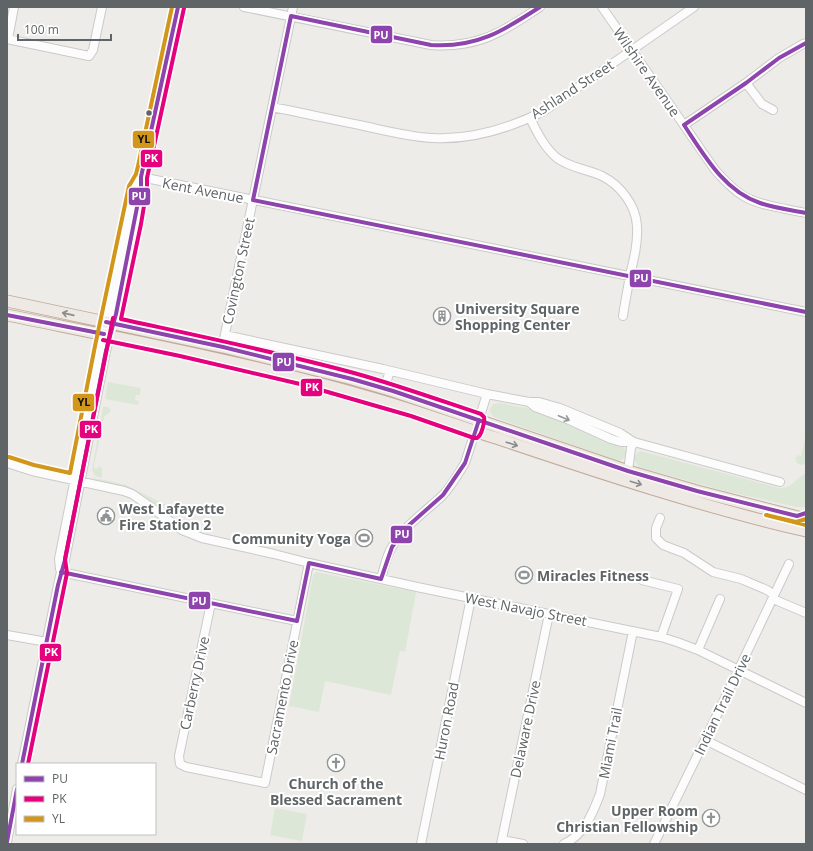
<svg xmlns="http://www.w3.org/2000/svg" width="813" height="851" viewBox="0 0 813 851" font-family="'Open Sans',sans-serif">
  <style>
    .green { fill: #dde7d7 }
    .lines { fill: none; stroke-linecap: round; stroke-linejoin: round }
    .minor-casing { stroke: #cbcac9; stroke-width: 10 }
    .highway-casing { stroke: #c1ac9b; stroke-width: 13 }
    .minor { stroke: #fcfcfc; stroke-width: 8 }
    .highway { stroke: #eee9e4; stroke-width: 11 }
    .bus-1-casing { stroke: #fff; stroke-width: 7 }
    .bus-2-casing { stroke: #fff; stroke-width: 7 }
    .bus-3-casing { stroke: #fff; stroke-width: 7 }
    .bus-1 { stroke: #8e44ad; stroke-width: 4 }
    .bus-2 { stroke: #e5007d; stroke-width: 4 }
    .bus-3 { stroke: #d1961a; stroke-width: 4 }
    .oneway { stroke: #8a8c8c }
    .oneway2 { stroke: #96999a }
    .bus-dot { fill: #5f6466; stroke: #fff; stroke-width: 1.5 }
    .labels { text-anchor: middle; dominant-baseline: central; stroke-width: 4; stroke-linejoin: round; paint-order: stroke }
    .street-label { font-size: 14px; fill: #5f6466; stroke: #fff }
    .poi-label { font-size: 14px; font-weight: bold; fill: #5f6466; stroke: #fff; text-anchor: start }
    .line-badge { stroke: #fff; stroke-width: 1.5 }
    .badge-label { font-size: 11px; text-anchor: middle; font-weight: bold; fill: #fff }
    .pale-badge-label { font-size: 11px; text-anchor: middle; font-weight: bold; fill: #111 }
  </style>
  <rect width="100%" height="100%" fill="#eeece9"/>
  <path class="green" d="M 108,382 L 141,388 L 140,395 L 136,395 L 135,400 L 139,401 L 138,405 L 105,399 Z
    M 499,403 L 526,408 L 541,412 L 621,445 C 629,450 628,459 618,461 L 494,417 C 489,413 489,409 493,404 Z
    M 103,407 L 108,407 L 110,409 L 111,411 L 104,417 L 94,466 L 95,469 L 100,466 L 102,468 L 102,478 C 96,477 93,475 92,469 Z
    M 806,434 L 806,464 L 802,465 L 797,463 L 795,458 L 798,455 L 801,456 Z
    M 641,451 L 779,488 C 792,489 796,478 806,473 L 806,507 L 796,507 L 725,491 L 639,467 C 635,463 633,459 636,454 Z
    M 94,477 L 97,479 L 105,480 L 126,485 L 166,505 L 162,507 L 159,507 L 144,496 L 127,487 L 97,480 L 93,478 Z
    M 316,572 L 416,592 L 416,593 L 405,652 L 400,651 L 391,695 L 325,681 L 319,712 L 289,706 L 313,575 Z
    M 275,808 L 307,814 L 302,841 L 270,835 Z"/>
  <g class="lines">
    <defs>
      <path id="minor" d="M 244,7 L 431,45 C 452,47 478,43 497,33 C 512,26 526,16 540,7
        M 602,7 L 715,170 C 724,180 733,190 745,197 C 761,206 788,209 806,213
        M 7,39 L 89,56 L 93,50 L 102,7
        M 8,39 L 14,7
        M 746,83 L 762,104 L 773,110
        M 272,107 C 303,113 334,120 364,126 C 387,131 410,137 433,138 C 471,140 510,128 544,111 L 694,7
        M 530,118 C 537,132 544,147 557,158 C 570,168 587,169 602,176 C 620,185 636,205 637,226 C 638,243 634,259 630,275 C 628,288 625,302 623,316
        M 684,125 L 746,83 L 779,58 L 803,44 L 806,43
        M 141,177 L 806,312
        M 225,335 L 383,369 L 487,394 L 529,402 L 539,402 L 560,408 L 620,433 L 634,442
        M 224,339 L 293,7
        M 384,389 L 390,371
        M 529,402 L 535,407 L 567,419 L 611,439 L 621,442 L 634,442 L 780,482
        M 7,463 L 32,471 L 124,491 L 132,494 L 145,503 L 182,530 L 202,538 L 274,554 L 309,563 L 417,587 L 661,637 L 677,642 L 698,650 L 806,703
        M 628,471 L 631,448 L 634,442
        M 660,518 L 656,528 L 656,538 L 663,545 L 684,553 L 713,572 L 741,579 L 767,590 L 774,595
        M 60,569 L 59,559 L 101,347 L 135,187 L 141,178
        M 61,572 L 297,621
        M 381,579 C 384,569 386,556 392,547 C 404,526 425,512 442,496 C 450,488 459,473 465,463 L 487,394
        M 642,580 L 678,589 L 661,637
        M 773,599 L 806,613
        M 211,603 L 179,756 L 180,764 L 186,767 L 265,783 L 309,563
        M 7,635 L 47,642
        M 698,650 L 720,599
        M 705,740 L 806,790
        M 22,764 L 58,585 L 61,572 L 65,560 L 106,351 L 116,314 L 141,187 L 141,177 L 178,7
        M 502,840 L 523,844
        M 7,842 L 17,789
        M 421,844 L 471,598
        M 501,844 L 549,614
        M 564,844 C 584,835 593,813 600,794 L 633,631
        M 654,844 L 705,740 L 789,564"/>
      <path id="highway" d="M 7,301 L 223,347 L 352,379 L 393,391 L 628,471 L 697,491 L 806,519
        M 7,315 C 129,340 252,363 372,398 C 415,410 457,426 499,439 C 600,473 702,507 806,531"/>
    </defs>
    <use href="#minor" class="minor-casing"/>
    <use href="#highway" class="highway-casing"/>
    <use href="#minor" class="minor"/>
    <use href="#highway" class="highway"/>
    <defs>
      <path id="bus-1" d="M 540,7 C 503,31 477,48 431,45 L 291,16 L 253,200 L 806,312
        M 806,43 L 779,58 L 746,83 L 684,125 C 704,155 724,191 760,203 C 775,208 791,210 806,213
        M 7,315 L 104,334
        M 106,322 L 223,347 L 352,379 L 393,391 L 628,471 L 697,491 L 797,516 L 806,513
        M 61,572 L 297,621 L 309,563 L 381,579 L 392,547 L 408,526 L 443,495 L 465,463 L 479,420
        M 22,764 L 58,585 L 65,560 L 106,351 L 116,314 L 141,187 L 141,177 L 178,7
        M 7,842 L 17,789"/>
      <path id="bus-2" d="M 103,340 L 180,356 L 300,384 L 411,416 L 474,438 C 475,438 476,438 477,438 C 482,435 485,421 484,417 L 481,414 C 439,400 397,385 354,373 C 277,352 199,336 121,319 L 141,224 L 147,188 L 147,178 L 184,8
        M 28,764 L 67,573 L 65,559 L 113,318"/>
      <path id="bus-3" d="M 9,457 L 34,465 L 70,473 L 95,346 L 129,186 L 136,174 L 138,166 L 172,7
        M 806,519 L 796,522 L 766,515 L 806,525"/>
    </defs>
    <use href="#bus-1" class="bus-1-casing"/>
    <use href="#bus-2" class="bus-2-casing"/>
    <use href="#bus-3" class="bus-3-casing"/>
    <use href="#bus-1" class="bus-1"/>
    <use href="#bus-2" class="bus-2"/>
    <use href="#bus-3" class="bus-3"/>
  </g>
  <defs><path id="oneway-shaft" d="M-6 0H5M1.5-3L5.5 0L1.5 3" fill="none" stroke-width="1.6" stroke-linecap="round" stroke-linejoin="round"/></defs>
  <g class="oneway">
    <use href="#oneway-shaft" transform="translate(68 314) rotate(-167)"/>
    <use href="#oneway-shaft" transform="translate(512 444) rotate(18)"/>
    <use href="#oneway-shaft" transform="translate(636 483) rotate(17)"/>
  </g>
  <use class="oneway2" href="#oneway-shaft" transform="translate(564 418) rotate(23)"/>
  <defs>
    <symbol id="building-ring" viewBox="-11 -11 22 22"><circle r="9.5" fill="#fff" stroke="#919494" stroke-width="1.5"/><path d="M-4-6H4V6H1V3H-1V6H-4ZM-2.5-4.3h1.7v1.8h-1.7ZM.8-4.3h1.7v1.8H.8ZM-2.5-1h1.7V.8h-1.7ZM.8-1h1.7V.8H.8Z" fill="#919494"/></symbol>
    <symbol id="civic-ring" viewBox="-11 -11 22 22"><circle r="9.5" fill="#fff" stroke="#919494" stroke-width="1.5"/><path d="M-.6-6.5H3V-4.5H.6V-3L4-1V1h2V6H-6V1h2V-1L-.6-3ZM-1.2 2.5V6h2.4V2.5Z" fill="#919494"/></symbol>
    <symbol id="stadium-ring" viewBox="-11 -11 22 22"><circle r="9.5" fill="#fff" stroke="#919494" stroke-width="1.5"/><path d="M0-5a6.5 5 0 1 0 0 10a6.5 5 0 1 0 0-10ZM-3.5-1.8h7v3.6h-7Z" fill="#919494"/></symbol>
    <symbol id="church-ring" viewBox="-11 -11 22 22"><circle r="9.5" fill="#fff" stroke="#919494" stroke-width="1.5"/><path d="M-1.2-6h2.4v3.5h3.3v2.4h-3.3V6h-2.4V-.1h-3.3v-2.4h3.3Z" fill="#919494"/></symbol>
  </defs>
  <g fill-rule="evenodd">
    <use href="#building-ring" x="432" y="306" width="20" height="20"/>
    <use href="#civic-ring" x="96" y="506" width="20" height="20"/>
    <use href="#stadium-ring" x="354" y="528" width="20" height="20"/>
    <use href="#stadium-ring" x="514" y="565" width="20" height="20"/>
    <use href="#church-ring" x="326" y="753" width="20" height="20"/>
    <use href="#church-ring" x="701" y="808" width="20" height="20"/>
  </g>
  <circle class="bus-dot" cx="149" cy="113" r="3.5"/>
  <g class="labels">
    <g class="street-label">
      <text transform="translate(647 72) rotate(55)">Wilshire Avenue</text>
      <text transform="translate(572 89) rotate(-33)">Ashland Street</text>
      <text transform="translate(203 190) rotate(11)">Kent Avenue</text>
      <text transform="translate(238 271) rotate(-78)">Covington Street</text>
      <text transform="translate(526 609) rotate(11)">West Navajo Street</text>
      <text transform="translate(194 683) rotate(-78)">Carberry Drive</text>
      <text transform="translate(282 697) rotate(-79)">Sacramento Drive</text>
      <text transform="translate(722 704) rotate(-64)">Indian Trail Drive</text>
      <text transform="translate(446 721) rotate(-79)">Huron Road</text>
      <text transform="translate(525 729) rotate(-78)">Delaware Drive</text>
      <text transform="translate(610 743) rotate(-79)">Miami Trail</text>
    </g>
    <g class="poi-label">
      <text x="455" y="308">University Square<tspan x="455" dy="16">Shopping Center</tspan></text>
      <text x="119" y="508">West Lafayette<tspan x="119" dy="16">Fire Station 2</tspan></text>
      <text x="351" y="538" text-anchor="end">Community Yoga</text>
      <text x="537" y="575">Miracles Fitness</text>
      <text x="336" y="783" text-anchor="middle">Church of the<tspan x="336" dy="16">Blessed Sacrament</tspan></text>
      <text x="698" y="810" text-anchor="end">Upper Room<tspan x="698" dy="16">Christian Fellowship</tspan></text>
    </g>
  </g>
  <g class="line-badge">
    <rect x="370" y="25" width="23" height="19" rx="4" fill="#8e44ad"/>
    <rect x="132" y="130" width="23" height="19" rx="4" fill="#d1961a"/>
    <rect x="140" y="149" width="23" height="19" rx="4" fill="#e5007d"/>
    <rect x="128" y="187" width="23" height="19" rx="4" fill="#8e44ad"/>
    <rect x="629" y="269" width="23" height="19" rx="4" fill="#8e44ad"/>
    <rect x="272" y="352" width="23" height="20" rx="4" fill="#8e44ad"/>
    <rect x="300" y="378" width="23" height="19" rx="4" fill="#e5007d"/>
    <rect x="72" y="393" width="23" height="19" rx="4" fill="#d1961a"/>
    <rect x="79" y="420" width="23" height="19" rx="4" fill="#e5007d"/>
    <rect x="390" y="525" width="23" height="19" rx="4" fill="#8e44ad"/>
    <rect x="188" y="591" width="23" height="19" rx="4" fill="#8e44ad"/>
    <rect x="39" y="643" width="23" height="19" rx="4" fill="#e5007d"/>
  </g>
  <g class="badge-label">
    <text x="381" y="39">PU</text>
    <text x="151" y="162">PK</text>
    <text x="139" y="200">PU</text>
    <text x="641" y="282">PU</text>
    <text x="284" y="366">PU</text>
    <text x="312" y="391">PK</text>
    <text x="91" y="433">PK</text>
    <text x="402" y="538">PU</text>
    <text x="199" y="605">PU</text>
    <text x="51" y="656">PK</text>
  </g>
  <g class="pale-badge-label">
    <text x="144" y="143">YL</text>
    <text x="84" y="406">YL</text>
  </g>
  <rect width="813" height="851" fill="none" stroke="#5f6466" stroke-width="16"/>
  <rect x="16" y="763" width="140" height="72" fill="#ffffff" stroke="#bfc1c2"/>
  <rect x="24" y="776" width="20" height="6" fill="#8e44ad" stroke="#bfc1c2"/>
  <text x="52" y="783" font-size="12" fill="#5f6466">PU</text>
  <rect x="24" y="796" width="20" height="6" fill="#e5007d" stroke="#bfc1c2"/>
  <text x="52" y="803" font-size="12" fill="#5f6466">PK</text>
  <rect x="24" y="816" width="20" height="6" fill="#d1961a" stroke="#bfc1c2"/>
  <text x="52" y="823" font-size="12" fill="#5f6466">YL</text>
  <path d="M18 34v6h93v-6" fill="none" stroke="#5f6466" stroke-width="2"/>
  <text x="24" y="34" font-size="12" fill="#5f6466" stroke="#ffffff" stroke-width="3" paint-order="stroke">100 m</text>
</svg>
